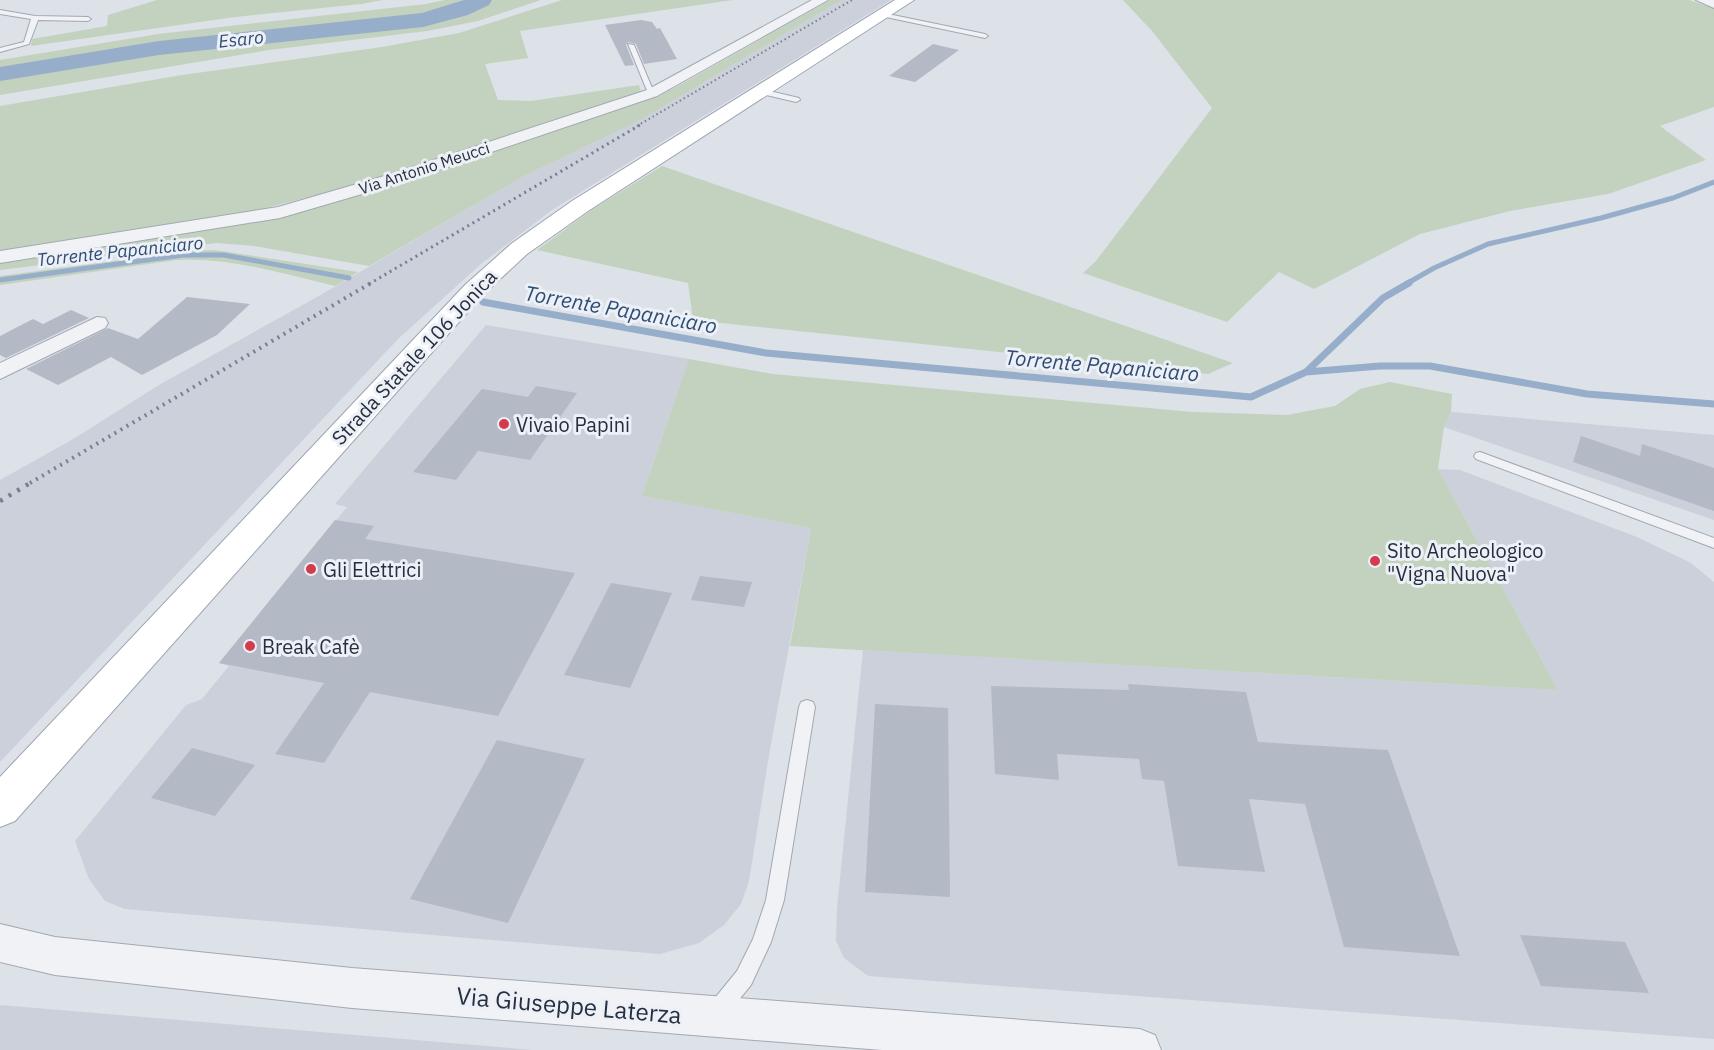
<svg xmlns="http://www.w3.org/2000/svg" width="1714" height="1050" viewBox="0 0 1714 1050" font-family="'IBM Plex Sans',sans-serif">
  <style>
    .built { fill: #cbd0da }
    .green { fill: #c3d2be }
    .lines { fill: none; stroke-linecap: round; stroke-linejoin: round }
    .stream-far1 { stroke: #96aeca; stroke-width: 5 }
    .stream { stroke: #96aeca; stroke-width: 7 }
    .river { fill: #96aeca; fill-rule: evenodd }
    .building { fill: #b4bac5 }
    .lane-casing { stroke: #a2a8b2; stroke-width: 2 }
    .street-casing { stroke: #a2a8b2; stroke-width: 2 }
    .primary-casing { stroke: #9ca5b4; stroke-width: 2 }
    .lane { fill: #f0f2f6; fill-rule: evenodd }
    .street { fill: #f0f2f6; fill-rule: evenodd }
    .primary { fill: #fff; fill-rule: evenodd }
    .rail-far3 { stroke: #768092; stroke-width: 2; stroke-dasharray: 1.5 3; stroke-linecap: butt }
    .rail-far2 { stroke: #768092; stroke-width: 3; stroke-dasharray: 2 4; stroke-linecap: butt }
    .rail-far1 { stroke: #768092; stroke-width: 4; stroke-dasharray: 2 5; stroke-linecap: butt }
    .rail { stroke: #768092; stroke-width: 4.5; stroke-dasharray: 3 7; stroke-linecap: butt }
    .poi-dot { fill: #d53b4f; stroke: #edf0f6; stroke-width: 2 }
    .labels { text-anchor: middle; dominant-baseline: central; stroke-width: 6; stroke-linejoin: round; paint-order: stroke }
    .far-street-label { font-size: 16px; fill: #262f3f; stroke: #edf0f6 }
    .far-water-label { font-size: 18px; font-style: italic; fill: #2e4d75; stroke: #edf0f6 }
    .street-label { font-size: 20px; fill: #262f3f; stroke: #edf0f6 }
    .poi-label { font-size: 20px; fill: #262f3f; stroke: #edf0f6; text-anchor: start }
    .water-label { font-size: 21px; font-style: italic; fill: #2e4d75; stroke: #edf0f6 }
    .near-street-label { font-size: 24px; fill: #262f3f; stroke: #edf0f6 }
  </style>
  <rect width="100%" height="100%" fill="#dde1e8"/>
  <path class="built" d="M 842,0 L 891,0 L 552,210 L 481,264 L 399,338 L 0,762 L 0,480 L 75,438 L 159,385 L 317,297 L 524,176 L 641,120 Z
    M 486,325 L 689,359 L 642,496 L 811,528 L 770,749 L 749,881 L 741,904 L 724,925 L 699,943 L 660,954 L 125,909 L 105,901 L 89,879 L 75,841 L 186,705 L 202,699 L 229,666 L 219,663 L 347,507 L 335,504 Z
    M 1451,412 L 1714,435 L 1714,520 L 1444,427 Z
    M 1438,469 L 1460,470 L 1637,537 L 1691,563 L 1714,582 L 1714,1039 L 868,976 L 844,958 L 836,941 L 837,909 L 863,650 L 1558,690 Z
    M 0,1005 L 533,1050 L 0,1050 Z"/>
  <path class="green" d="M 157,0 L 383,0 L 361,4 L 235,17 L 31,46 L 32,39 L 107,26 L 108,15 Z
    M 445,0 L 541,0 L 478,21 L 427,31 L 269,50 L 0,95 L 0,60 L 158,34 L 426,4 Z
    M 562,0 L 733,0 L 520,31 L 528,58 L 485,64 L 498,100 L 531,101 L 639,85 L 641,93 L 352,186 L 262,209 L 0,251 L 0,106 L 182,75 L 382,47 L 459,33 Z
    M 830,0 L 842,0 L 641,120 L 524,176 L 369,266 L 254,246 L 216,243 L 0,270 L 0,261 L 252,222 L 363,194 L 640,102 L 678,86 Z
    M 1123,0 L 1689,0 L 1714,8 L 1714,107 L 1660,126 L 1706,160 L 1608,194 L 1510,211 L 1420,234 L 1314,289 L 1279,272 L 1227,322 L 1083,273 L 1096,261 L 1212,108 L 1152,31 Z
    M 662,166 L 1233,363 L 1208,374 L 693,320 L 688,283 L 537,250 L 593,209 Z
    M 215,250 L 358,272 L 335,286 C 283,274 231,257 177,260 L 0,285 L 0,276 L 190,251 Z
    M 689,359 L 773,374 L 1193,412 L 1287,415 L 1335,406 L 1360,389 L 1390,382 L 1452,394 L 1451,412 L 1444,427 L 1438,469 L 1558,690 L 790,646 L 811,528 L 642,496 Z"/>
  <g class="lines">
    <path class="stream-far1" d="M 0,280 L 183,255 L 224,255 L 349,278
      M 1406,284 L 1434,268 L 1488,244 L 1601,218 L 1673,198 L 1714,182"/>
    <path class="stream" d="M 483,302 L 766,353 L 1251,397 L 1306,372 L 1380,366 L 1430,366 L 1587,394 L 1714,404
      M 1306,372 L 1383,298 L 1409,283"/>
    <path class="river" d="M 464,0 L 492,0 L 489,5 L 468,15 L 423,27 L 159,55 L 0,81 L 0,67 L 159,41 L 422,13 Z"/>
  </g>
  <path class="building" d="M 641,20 L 652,22 L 657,29 L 660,28 L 677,59 L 644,64 L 636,44 L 628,42 L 626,45 L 634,65 L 625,66 L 605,25 Z
    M 933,44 L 959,50 L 915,82 L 889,76 Z
    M 187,297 L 250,304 L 217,335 L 142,375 L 111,357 L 58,385 L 26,369 L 108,328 L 138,339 Z
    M 71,310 L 89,318 L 6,358 L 0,355 L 0,336 L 33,319 L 43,324 Z
    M 536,386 L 577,393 L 530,460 L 478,451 L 456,480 L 413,472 L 482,389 L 528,397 Z
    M 1581,436 L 1640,456 L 1642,444 L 1714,468 L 1714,511 L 1573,462 Z
    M 335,520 L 374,526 L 365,539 L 575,573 L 498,716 L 370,692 L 324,763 L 275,754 L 324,683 L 219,663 Z
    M 700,576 L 752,582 L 744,607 L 691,600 Z
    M 611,583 L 672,593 L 630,688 L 564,675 Z
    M 1128,684 L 1246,692 L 1258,742 L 1388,750 L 1460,956 L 1344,947 L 1305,804 L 1249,799 L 1265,872 L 1178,866 L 1164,781 L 1142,779 L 1139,759 L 1057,754 L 1059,780 L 995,774 L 991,686 L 1129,690 Z
    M 875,704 L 948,708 L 950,897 L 865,892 Z
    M 497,740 L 585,759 L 508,923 L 410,899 Z
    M 192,748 L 255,765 L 215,816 L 151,798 Z
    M 1520,935 L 1625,942 L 1649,993 L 1541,986 Z"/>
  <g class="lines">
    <defs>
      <path id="lane" d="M 0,10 L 35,16 L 88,17 L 91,19 L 88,21 L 38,20 L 29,44 L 0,52 L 0,48 L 24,42 L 31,19 L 0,14 Z
        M 883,13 L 985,34 L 988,36 L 985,38 L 881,16 Z
        M 628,44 L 634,45 L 655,95 L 648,93 Z
        M 761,89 L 799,98 L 800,100 L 796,102 L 758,93 L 758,89 Z
        M 1480,452 L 1714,538 L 1714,548 L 1476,459 L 1474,456 L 1476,453 Z
        M 807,700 L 813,702 L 815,707 L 784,900 L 771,942 L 751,985 L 724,1018 L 717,1021 L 710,1018 L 707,1011 L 710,1004 L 737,971 L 753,939 L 766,900 L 799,707 L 801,702 Z"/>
      <path id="street" d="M 812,0 L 828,0 L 657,96 L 403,182 L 280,218 L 0,263 L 0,251 L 278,207 L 391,174 L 647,90 Z
        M 1696,0 L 1714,0 L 1714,8 Z
        M 97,317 L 105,318 L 108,323 L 105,328 L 0,379 L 0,363 Z
        M 0,924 L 55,937 L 352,968 L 1140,1029 L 1155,1035 L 1161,1050 L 882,1050 L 352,1008 L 55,975 L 0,962 Z"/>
      <path id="primary" d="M 895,0 L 914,0 L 588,211 L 527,254 L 483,295 L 15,821 L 0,827 L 0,777 L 465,285 L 511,244 L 572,201 Z"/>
    </defs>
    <use href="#lane" class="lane-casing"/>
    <use href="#street" class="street-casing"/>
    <use href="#primary" class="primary-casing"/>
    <use href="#lane" class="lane"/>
    <use href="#street" class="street"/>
    <use href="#primary" class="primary"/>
    <path class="rail-far3" d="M 637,126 L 852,0"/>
    <path class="rail-far2" d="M 369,284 L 640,125"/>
    <path class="rail-far1" d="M 30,483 L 371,283"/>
    <path class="rail" d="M 0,501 L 32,482"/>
  </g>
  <g class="poi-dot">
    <circle cx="504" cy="424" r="6"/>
    <circle cx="1375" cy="561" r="6"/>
    <circle cx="311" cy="569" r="6"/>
    <circle cx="250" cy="646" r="6"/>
  </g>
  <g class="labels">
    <g class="far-street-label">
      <text transform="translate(424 168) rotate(-18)">Via Antonio Meucci</text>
    </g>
    <g class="far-water-label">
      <text transform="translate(241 39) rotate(-6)">Esaro</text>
      <text transform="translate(120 251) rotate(-6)">Torrente Papaniciaro</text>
    </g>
    <g class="street-label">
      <text transform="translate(414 357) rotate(-47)">Strada Statale 106 Jonica</text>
    </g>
    <g class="poi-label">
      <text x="516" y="424">Vivaio Papini</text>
      <text x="1387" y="550">Sito Archeologico<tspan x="1387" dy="23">"Vigna Nuova"</tspan></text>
      <text x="323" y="569">Gli Elettrici</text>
      <text x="262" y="646">Break Cafè</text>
    </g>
    <g class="water-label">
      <text transform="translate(621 309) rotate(10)">Torrente Papaniciaro</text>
      <text transform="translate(1102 365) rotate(5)">Torrente Papaniciaro</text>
    </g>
    <g class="near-street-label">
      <text transform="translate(569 1005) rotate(5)">Via Giuseppe Laterza</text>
    </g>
  </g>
</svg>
